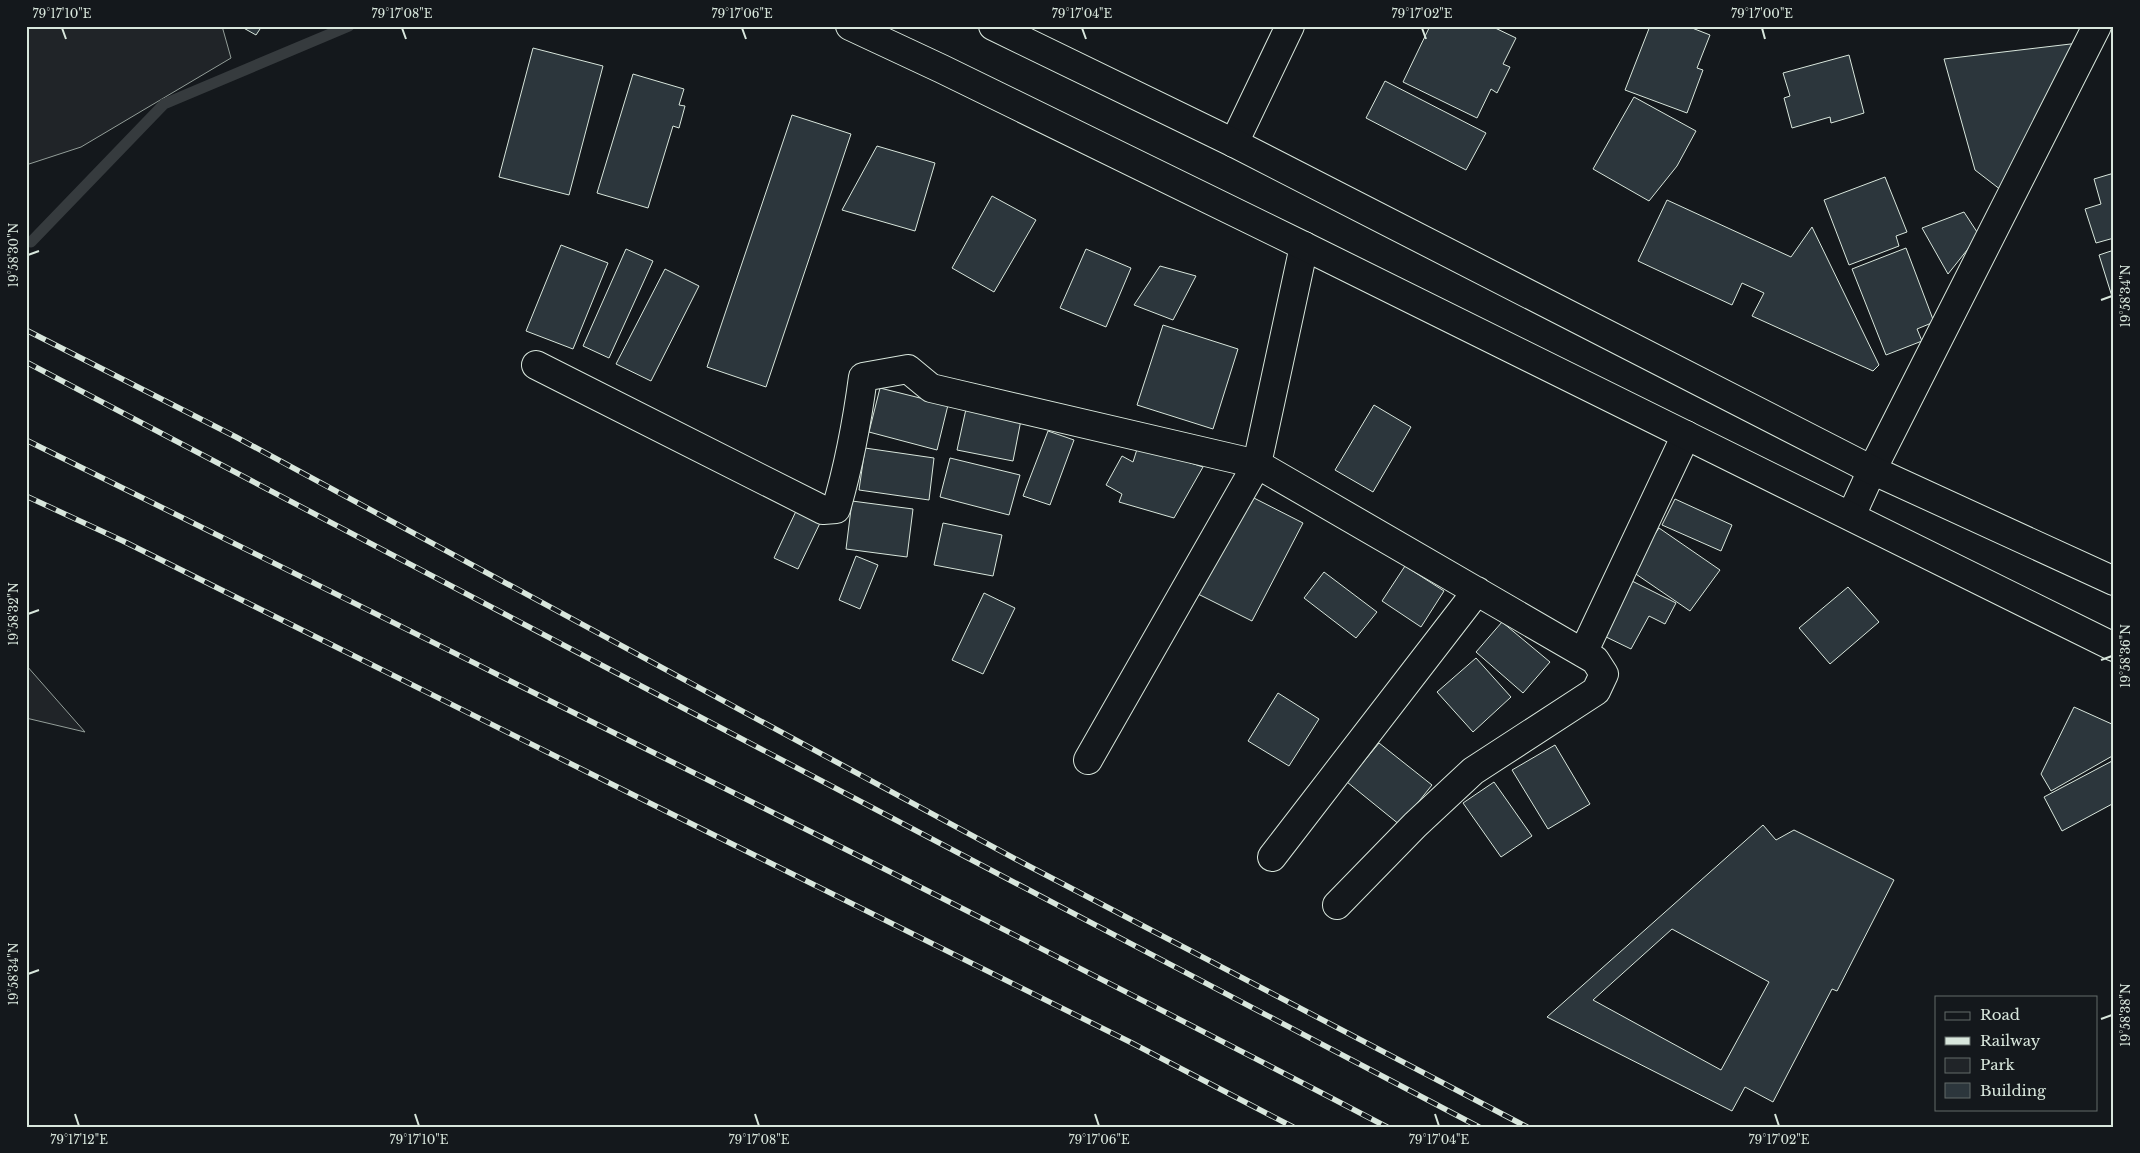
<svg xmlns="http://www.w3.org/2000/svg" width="2140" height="1153" viewBox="0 0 2140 1153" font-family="'Libre Baskerville',serif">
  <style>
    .green { fill: #202428; stroke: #939e99 }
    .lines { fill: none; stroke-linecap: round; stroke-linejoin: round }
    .stream { stroke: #363b3e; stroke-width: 11 }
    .building { fill: #2c363c; stroke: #d8e6dc; fill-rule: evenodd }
    .minor-casing { stroke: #d8e6dc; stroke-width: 30 }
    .highway-casing { stroke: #d8e6dc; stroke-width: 30 }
    .minor { stroke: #14181c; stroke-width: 28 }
    .highway { stroke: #14181c; stroke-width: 28 }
    .rail-casing { stroke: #d8e6dc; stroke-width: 5.5 }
    .rail { stroke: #14181c; stroke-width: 4; stroke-dasharray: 11; stroke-linecap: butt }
    .ticks { fill: none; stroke: #d8e6dc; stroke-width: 2 }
    .neatline { fill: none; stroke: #d8e6dc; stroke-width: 2 }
    .ticks-label { font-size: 12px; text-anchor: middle; fill: #d8e6dc }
  </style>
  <rect width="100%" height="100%" fill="#14181c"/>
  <path class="green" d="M 26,26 L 222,26 L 231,58 L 81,147 L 26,165 Z
    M 26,665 L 85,732 L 26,718 Z"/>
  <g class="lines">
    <path class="stream" d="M 31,242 L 164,104 L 349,26"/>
  </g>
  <path class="building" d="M 240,26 L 262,26 L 256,35 Z
    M 1430,26 L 1491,26 L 1516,38 L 1503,64 L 1510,67 L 1497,93 L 1491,89 L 1477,118 L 1403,82 Z
    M 1650,26 L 1687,26 L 1710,35 L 1697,68 L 1703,70 L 1687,113 L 1625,90 Z
    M 2079,43 L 2001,190 L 1975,170 L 1944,59 Z
    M 533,48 L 603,66 L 569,195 L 499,177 Z
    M 1849,55 L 1864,113 L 1831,123 L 1830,117 L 1792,128 L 1784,98 L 1790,96 L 1783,73 Z
    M 633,74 L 684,89 L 679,105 L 685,106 L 679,128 L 673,126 L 648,208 L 597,193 Z
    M 1385,81 L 1486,133 L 1466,170 L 1366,118 Z
    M 1634,97 L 1696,131 L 1677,166 L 1649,201 L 1593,169 Z
    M 792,115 L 851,134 L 766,387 L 707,367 Z
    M 877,146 L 935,163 L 915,231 L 842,210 Z
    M 2114,173 L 2114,238 L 2096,243 L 2085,209 L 2101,204 L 2094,179 Z
    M 1885,177 L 1907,232 L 1896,236 L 1899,246 L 1849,265 L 1824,200 Z
    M 992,196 L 1036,220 L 994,292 L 952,268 Z
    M 1667,200 L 1791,257 L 1812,227 L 1879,365 L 1873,371 L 1752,316 L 1764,293 L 1742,283 L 1732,305 L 1638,261 Z
    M 1964,212 L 1979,235 L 1948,274 L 1922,228 Z
    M 561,245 L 608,263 L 573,349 L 526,331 Z
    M 1906,248 L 1934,322 L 1917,329 L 1922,341 L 1886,355 L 1852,269 Z
    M 626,249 L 653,261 L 609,358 L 583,346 Z
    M 1086,249 L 1131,268 L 1106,327 L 1060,308 Z
    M 2114,250 L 2114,303 L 2099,255 Z
    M 1160,266 L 1196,276 L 1173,320 L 1134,305 Z
    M 665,269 L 699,286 L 651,381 L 616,364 Z
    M 1163,325 L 1238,349 L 1213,429 L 1137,405 Z
    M 880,388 L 948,405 L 937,450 L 869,432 Z
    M 1374,405 L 1411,427 L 1373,492 L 1335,470 Z
    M 966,409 L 1021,420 L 1013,461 L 957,450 Z
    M 1048,431 L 1074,440 L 1050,505 L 1023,496 Z
    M 1138,446 L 1203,467 L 1174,518 L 1119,502 L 1122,494 L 1106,485 L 1122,456 L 1133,462 Z
    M 865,448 L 934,458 L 929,500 L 859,490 Z
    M 950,458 L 1020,475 L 1009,515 L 940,497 Z
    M 1250,496 L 1303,523 L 1252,621 L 1198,594 Z
    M 1675,499 L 1732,525 L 1721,551 L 1662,525 Z
    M 852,501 L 913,509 L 907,557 L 846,549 Z
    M 797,509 L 821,521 L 798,569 L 774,558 Z
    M 943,523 L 1002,535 L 993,576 L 934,565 Z
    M 1659,528 L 1720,570 L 1690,611 L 1630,570 Z
    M 856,556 L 878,565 L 860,609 L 839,600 Z
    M 1405,566 L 1444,591 L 1421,627 L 1382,601 Z
    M 1324,572 L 1377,612 L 1356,638 L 1304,598 Z
    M 1630,580 L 1676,603 L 1665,624 L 1649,616 L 1631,649 L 1602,635 Z
    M 1848,587 L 1879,622 L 1830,664 L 1799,628 Z
    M 984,593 L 1015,608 L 983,674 L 952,660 Z
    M 1502,622 L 1550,662 L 1523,693 L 1476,652 Z
    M 1476,658 L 1511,697 L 1473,732 L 1437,692 Z
    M 1278,693 L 1319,719 L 1289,766 L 1248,741 Z
    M 2074,707 L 2114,725 L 2114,755 L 2051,791 L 2041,774 Z
    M 1379,743 L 1432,785 L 1400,825 L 1347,782 Z
    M 1555,745 L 1590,804 L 1548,829 L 1512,770 Z
    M 2114,760 L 2114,803 L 2062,831 L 2044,797 Z
    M 1494,782 L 1532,836 L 1501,857 L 1463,803 Z
    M 1763,825 L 1776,840 L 1794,830 L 1894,880 L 1837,991 L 1832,989 L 1773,1102 L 1745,1087 L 1732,1111 L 1547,1017 ZM 1672,929 L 1769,982 L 1721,1070 L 1593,1000 Z"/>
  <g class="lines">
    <defs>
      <path id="minor" d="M 1234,143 L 1290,26
        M 536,365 L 823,510 L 836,509 C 849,465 857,422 863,377 L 908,369 L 931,388 L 1257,464 L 1595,660 L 1604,674 L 1596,691 L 1473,771 L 1415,825 L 1337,905
        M 1851,516 L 1872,470 L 2097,26
        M 1583,653 L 1686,435
        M 1088,760 L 1257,464 L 1304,246
        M 1272,857 L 1477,591"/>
      <path id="highway" d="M 850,26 L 942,69 L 1304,246 L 2114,647
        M 993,26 L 1234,143 L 1872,470 L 2114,581"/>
    </defs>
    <use href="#minor" class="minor-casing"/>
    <use href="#highway" class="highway-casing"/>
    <use href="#minor" class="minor"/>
    <use href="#highway" class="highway"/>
    <defs>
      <path id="rail" d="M 26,330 L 236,437 L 1023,863 L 1527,1127
        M 26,362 L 1479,1127
        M 26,440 C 481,666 937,892 1387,1127
        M 26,496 L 123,541 L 1130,1042 L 1293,1127"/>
    </defs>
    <use href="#rail" class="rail-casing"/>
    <use href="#rail" class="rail"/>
  </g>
  <path class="ticks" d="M 62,28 L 66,39M 402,28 L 406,39M 742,28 L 746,39M 1082,28 L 1086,39M 1422,28 L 1426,39M 1762,28 L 1765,39M 28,255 L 39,251M 2101,300 L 2112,296M 28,614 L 39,610M 2101,660 L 2112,656M 28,974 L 39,970M 2101,1019 L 2112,1015M 75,1114 L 79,1126M 415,1114 L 419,1126M 755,1114 L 759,1126M 1095,1114 L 1099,1126M 1435,1114 L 1439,1126M 1775,1114 L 1779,1126"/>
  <rect width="2140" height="1153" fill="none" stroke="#14181c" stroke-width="55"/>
  <rect x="1935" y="996" width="162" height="115" fill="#14181c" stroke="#626a69"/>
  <rect x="1945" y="1012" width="25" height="8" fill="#14181c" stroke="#626a69"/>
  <text x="1980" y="1020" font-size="15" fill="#d8e6dc">Road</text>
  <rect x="1945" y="1037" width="25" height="8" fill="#d8e6dc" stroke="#626a69"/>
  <text x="1980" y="1046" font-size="15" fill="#d8e6dc">Railway</text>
  <rect x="1945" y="1058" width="25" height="15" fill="#202428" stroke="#626a69"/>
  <text x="1980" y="1070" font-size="15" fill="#d8e6dc">Park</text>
  <rect x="1945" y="1083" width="25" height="15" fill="#2c363c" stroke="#626a69"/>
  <text x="1980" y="1096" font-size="15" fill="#d8e6dc">Building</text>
  <rect x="28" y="28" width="2084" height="1098" class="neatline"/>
  <g class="ticks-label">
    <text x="62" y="18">79°17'10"E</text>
    <text x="402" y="18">79°17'08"E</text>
    <text x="742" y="18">79°17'06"E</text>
    <text x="1082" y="18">79°17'04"E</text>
    <text x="1422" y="18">79°17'02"E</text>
    <text x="1762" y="18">79°17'00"E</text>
    <text transform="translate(14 255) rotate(-90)" y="4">19°58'30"N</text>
    <text transform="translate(2126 296) rotate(-90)" y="4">19°58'34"N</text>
    <text transform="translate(14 614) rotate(-90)" y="4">19°58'32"N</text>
    <text transform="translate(2126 656) rotate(-90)" y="4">19°58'36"N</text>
    <text transform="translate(14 974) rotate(-90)" y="4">19°58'34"N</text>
    <text transform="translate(2126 1015) rotate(-90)" y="4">19°58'38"N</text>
    <text x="79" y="1144">79°17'12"E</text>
    <text x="419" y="1144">79°17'10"E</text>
    <text x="759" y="1144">79°17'08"E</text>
    <text x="1099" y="1144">79°17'06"E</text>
    <text x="1439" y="1144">79°17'04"E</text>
    <text x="1779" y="1144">79°17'02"E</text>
  </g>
</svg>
